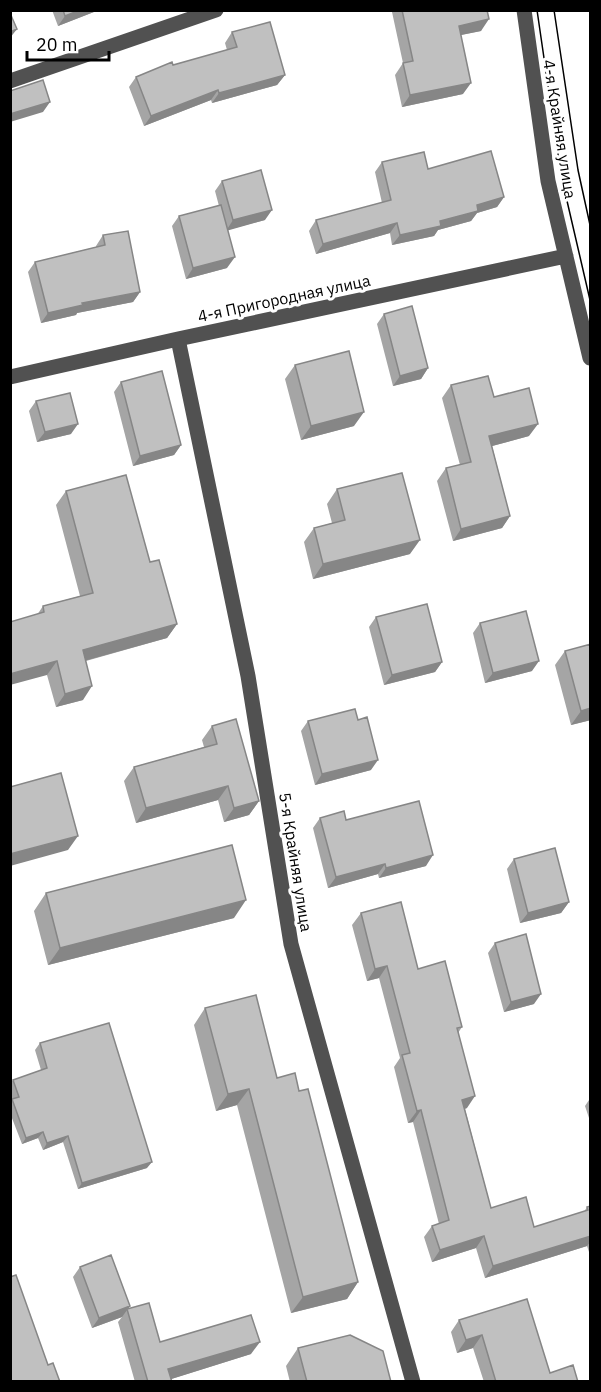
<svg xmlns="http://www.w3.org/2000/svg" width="601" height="1392" viewBox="0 0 601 1392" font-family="'IBM Plex Sans',sans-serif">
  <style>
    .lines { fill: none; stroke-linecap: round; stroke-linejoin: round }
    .minor { stroke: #515151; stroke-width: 15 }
    .tram { stroke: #000; stroke-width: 1.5 }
    .wall { fill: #a5a5a5 }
    .shaded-wall { fill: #868686 }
    .building { fill: #c0c0c0; stroke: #868686; stroke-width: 1.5 }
    .labels { text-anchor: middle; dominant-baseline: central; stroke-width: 6; stroke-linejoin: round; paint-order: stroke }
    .street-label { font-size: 16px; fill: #000; stroke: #fff }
  </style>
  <rect width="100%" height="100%" fill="#fff"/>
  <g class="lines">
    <path class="minor" d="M 524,10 L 548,181 L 590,358
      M 10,81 L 216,10
      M 178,339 L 248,676 L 291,944 L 413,1382
      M 10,377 L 178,339 L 566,256"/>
    <path class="tram" d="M 537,10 L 561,175 L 590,300
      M 554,10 L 578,170 L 590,225"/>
  </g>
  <path class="wall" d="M 52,10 L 99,10 L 58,26 Z
    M 394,10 L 487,10 L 481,31 L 461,35 L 463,94 L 402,107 L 395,75 L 403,63 L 392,12 Z
    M 232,32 L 285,75 L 277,85 L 212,103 L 211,100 L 144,126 L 129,87 L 136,77 L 227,50 L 225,43 Z
    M 382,162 L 428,169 L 504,197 L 497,207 L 477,213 L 471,221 L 438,230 L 434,236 L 392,245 L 390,233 L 316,254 L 309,231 L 316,220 L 382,203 L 375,172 Z
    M 222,181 L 265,220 L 227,230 L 227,268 L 186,279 L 172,226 L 179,216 L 219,206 L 215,191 Z
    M 103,235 L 140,292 L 133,302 L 77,313 L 76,315 L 41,323 L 28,272 L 35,262 L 96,247 L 96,246 Z
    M 384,314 L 428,368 L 421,379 L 393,386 L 377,324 Z
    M 295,365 L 354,426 L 301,440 L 285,379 Z
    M 121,382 L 181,445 L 174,455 L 133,466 L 114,392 Z
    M 451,385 L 529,436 L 492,446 L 510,516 L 502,528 L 453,541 L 437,481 L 446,468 L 460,465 L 442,398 Z
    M 36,401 L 71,434 L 37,442 L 29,411 Z
    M 337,489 L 410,554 L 313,579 L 304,542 L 314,528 L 332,523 L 327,504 Z
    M 66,491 L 150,562 L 177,624 L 167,638 L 86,661 L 83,700 L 56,707 L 47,675 L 37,615 L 43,606 L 80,596 L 56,505 Z
    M 376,617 L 442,662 L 435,672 L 384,685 L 369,627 Z
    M 480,623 L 532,671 L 485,683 L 473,633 Z
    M 591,644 L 591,720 L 571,725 L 555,665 L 565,651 Z
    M 358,720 L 371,770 L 315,785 L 301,731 L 308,721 Z
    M 212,726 L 259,801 L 249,815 L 224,822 L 218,800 L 136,823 L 124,781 L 134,767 L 204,747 L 202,740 Z
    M 320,818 L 346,820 L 426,866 L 379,878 L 378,874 L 328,888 L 313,828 Z
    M 514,859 L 569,902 L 561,913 L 520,923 L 507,869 Z
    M 46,893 L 234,918 L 48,965 L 34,911 Z
    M 361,913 L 418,969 L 462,1027 L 458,1033 L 467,1108 L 465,1109 L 491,1208 L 534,1227 L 584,1212 L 587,1207 L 591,1206 L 591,1258 L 587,1246 L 485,1278 L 476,1248 L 432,1262 L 424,1237 L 432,1226 L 439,1224 L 413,1122 L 408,1123 L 394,1067 L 400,1058 L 379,978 L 367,981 L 352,925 Z
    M 495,943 L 534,1004 L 504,1012 L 488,953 Z
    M 205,1008 L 277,1078 L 299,1091 L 358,1282 L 347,1299 L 291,1313 L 237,1105 L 216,1111 L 194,1025 Z
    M 40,1043 L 147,1168 L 78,1189 L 63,1142 L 43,1150 L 38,1138 L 22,1144 L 10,1113 L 10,1102 L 12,1099 L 10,1094 L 10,1084 L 13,1080 L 41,1070 L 35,1050 Z
    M 591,1097 L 591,1124 L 585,1106 Z
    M 80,1267 L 130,1306 L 128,1309 L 160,1342 L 251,1354 L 171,1379 L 172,1382 L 135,1382 L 118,1322 L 122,1317 L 92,1328 L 73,1277 Z
    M 459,1320 L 550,1373 L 578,1382 L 484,1382 L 473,1348 L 457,1353 L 451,1332 Z
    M 298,1348 L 391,1382 L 290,1382 L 286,1366 Z"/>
  <path class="shaded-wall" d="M 80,10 L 99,10 L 58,26 L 65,16 Z
    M 489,19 L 481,31 L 451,37 L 459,26 Z
    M 17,29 L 10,38 L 10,32 Z
    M 285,75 L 277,85 L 212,103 L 219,93 Z
    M 471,83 L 463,94 L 402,107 L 410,95 Z
    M 218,90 L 211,100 L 144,126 L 151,116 Z
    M 50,102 L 43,112 L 10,122 L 10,114 Z
    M 504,197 L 497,207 L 477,213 L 471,221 L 438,230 L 434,236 L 392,245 L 400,235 L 440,221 L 477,205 Z
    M 272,210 L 265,220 L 226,231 L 233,220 Z
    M 397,223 L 390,233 L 316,254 L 323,244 Z
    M 235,257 L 227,268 L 186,279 L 193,268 Z
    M 140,292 L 133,302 L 77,313 L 76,315 L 41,323 L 48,313 L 82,303 Z
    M 428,368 L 421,379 L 393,386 L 400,376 Z
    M 364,412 L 354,426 L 301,440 L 311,426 Z
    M 78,424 L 71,434 L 37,442 L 45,432 Z
    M 538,424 L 529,436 L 481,449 L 489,436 Z
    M 181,445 L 174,455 L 133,466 L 140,456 Z
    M 510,516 L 502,528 L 453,541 L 461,529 Z
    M 420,540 L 410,554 L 313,579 L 323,564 Z
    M 177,624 L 167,638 L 73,664 L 83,650 Z
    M 57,661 L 47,675 L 10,685 L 10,674 Z
    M 539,661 L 532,671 L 485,683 L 493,673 Z
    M 442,662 L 435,672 L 384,685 L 392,675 Z
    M 92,686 L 83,700 L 56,707 L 65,694 Z
    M 591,708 L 591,720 L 571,725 L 581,711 Z
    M 378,760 L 371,770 L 315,785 L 322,774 Z
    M 228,786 L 218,800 L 136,823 L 146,808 Z
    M 259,801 L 249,815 L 224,822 L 234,808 Z
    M 78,836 L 68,850 L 10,866 L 10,854 Z
    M 433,855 L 426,866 L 379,878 L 386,868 Z
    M 385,864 L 378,874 L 328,888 L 336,877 Z
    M 246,900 L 234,918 L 48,965 L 60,948 Z
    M 569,902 L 561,913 L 520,923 L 528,913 Z
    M 387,966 L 379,978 L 367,981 L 375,969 Z
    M 541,994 L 534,1004 L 504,1012 L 511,1002 Z
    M 249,1089 L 237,1105 L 216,1111 L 228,1094 Z
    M 475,1096 L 467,1108 L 454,1111 L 462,1100 Z
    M 421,1110 L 413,1122 L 408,1123 L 417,1111 Z
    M 43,1132 L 38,1138 L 22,1144 L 26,1138 Z
    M 68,1136 L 63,1142 L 43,1150 L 47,1143 Z
    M 152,1162 L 147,1168 L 78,1189 L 82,1183 Z
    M 484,1236 L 476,1248 L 432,1262 L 440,1250 Z
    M 591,1236 L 591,1241 L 587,1246 L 485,1278 L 493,1266 Z
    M 358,1282 L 347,1299 L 291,1313 L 303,1297 Z
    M 130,1306 L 122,1317 L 92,1328 L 99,1318 Z
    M 482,1335 L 473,1348 L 457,1353 L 466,1340 Z
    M 260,1342 L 251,1354 L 162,1382 L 168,1369 Z"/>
  <path class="building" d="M 63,10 L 80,10 L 65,16 Z
    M 402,10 L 487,10 L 489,19 L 459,26 L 471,83 L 410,95 L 403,63 L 413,61 Z
    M 10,13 L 17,29 L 10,32 Z
    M 270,22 L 285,75 L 219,93 L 218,90 L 151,116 L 136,77 L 172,62 L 173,65 L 237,47 L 232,32 Z
    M 43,80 L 50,102 L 10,114 L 10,91 Z
    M 491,151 L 504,197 L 477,205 L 478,211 L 440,221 L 441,226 L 400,235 L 397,223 L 323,244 L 316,220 L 391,200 L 382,162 L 424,152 L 428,169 Z
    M 261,170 L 272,210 L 233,220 L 222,181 Z
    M 221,205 L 235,257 L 193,268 L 179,216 Z
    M 128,231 L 140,292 L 82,303 L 83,305 L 48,313 L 35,262 L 105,245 L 103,235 Z
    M 412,306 L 428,368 L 400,376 L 384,314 Z
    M 349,351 L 364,412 L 311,426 L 295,365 Z
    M 162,371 L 181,445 L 140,456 L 121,382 Z
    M 488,376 L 494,397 L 529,388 L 538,424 L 489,436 L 510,516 L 461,529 L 446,468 L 471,462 L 451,385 Z
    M 70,393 L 78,424 L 45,432 L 36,401 Z
    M 402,473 L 420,540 L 323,564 L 314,528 L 345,520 L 337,489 Z
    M 126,475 L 150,562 L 159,560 L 177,624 L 83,650 L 92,686 L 65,694 L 57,661 L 10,674 L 10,622 L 44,612 L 43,606 L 93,593 L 66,491 Z
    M 427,604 L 442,662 L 392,675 L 376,617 Z
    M 526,611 L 539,661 L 493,673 L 480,623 Z
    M 591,644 L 591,708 L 581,711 L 565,651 Z
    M 355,709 L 358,720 L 367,717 L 378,760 L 322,774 L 308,721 Z
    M 236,719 L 259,801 L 234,808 L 228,786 L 146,808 L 134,767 L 217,744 L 212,726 Z
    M 61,773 L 78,836 L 10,854 L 10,787 Z
    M 419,801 L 433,855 L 386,868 L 385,864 L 336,877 L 320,818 L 344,811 L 346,820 Z
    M 232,845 L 246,900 L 60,948 L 46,893 Z
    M 555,848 L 569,902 L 528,913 L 514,859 Z
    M 401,902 L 418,969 L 445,961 L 462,1027 L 457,1028 L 475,1096 L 462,1100 L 491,1208 L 526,1197 L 534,1227 L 588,1210 L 587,1207 L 591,1206 L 591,1236 L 493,1266 L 484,1236 L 440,1250 L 432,1226 L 449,1220 L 421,1110 L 417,1111 L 402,1055 L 410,1053 L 387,966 L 375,969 L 361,913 Z
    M 526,934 L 541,994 L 511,1002 L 495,943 Z
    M 256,995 L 277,1078 L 295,1073 L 299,1091 L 308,1089 L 358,1282 L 303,1297 L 249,1089 L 228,1094 L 205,1008 Z
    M 109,1023 L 152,1162 L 82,1183 L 68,1136 L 47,1143 L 43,1132 L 26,1138 L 12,1099 L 19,1097 L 13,1080 L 47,1068 L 40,1043 Z
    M 111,1255 L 130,1306 L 99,1318 L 80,1267 Z
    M 16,1275 L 48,1365 L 53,1363 L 60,1382 L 10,1382 L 10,1277 Z
    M 527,1299 L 550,1373 L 573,1365 L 578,1382 L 496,1382 L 482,1335 L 466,1340 L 459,1320 Z
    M 149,1303 L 160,1342 L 251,1315 L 260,1342 L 168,1369 L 172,1382 L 148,1382 L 127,1309 Z
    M 350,1335 L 383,1351 L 391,1382 L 307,1382 L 298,1348 Z"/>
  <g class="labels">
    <g class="street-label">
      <text transform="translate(560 129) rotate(81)">4-я Крайняя улица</text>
      <text transform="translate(284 298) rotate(-12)">4-я Пригородная улица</text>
      <text transform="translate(296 862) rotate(81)">5-я Крайняя улица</text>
    </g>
  </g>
  <rect width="601" height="1392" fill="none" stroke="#000000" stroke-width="24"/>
  <path d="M27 51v9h82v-9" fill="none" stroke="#000000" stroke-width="3"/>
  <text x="36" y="51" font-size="18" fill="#000000" stroke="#ffffff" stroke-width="4.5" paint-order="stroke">20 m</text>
</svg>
